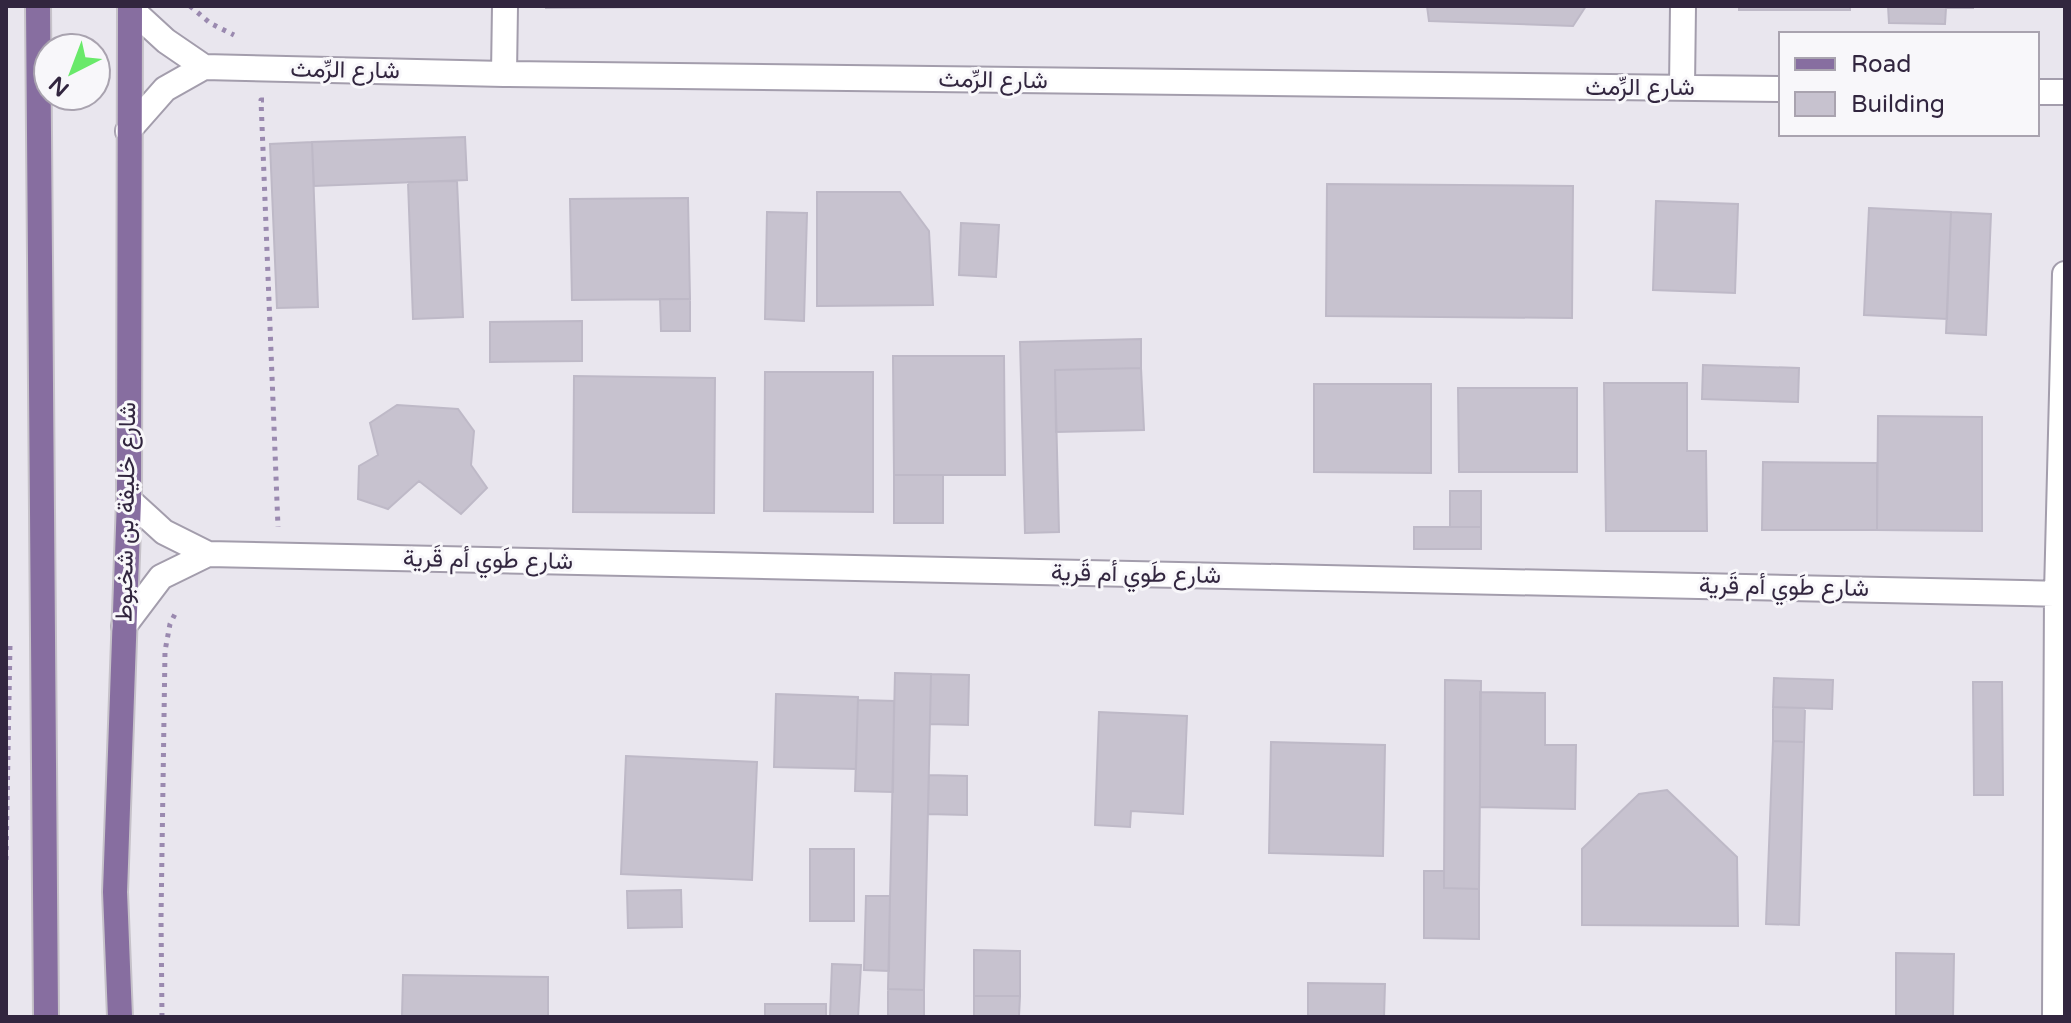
<svg xmlns="http://www.w3.org/2000/svg" width="2071" height="1023" viewBox="0 0 2071 1023" font-family="'Varela Round',Vazirmatn,sans-serif">
  <style>
    .building { fill: #c7c2cf; stroke: #beb9c7; stroke-width: 2 }
    .lines { fill: none; stroke-linecap: round; stroke-linejoin: round }
    .minor-casing { stroke: #a39dac; stroke-width: 28 }
    .major-casing { stroke: #c6c2c9; stroke-width: 28 }
    .path { stroke: #9a89af; stroke-width: 5; stroke-dasharray: 4 6; stroke-linecap: butt }
    .minor { stroke: #fff; stroke-width: 24 }
    .major { stroke: #876ea0; stroke-width: 24 }
    .labels { text-anchor: middle; dominant-baseline: central; stroke-width: 6; stroke-linejoin: round; paint-order: stroke }
    .street-label { font-size: 24px; fill: #32263f; stroke: #f8f7fa }
  </style>
  <rect width="100%" height="100%" fill="#e9e6ee"/>
  <path class="building" d="M 546,6 L 791,6 L 546,8 Z
    M 1427,6 L 1586,6 L 1573,26 L 1429,21 Z
    M 1739,6 L 1850,6 L 1850,10 L 1739,10 Z
    M 1888,6 L 1973,6 L 1973,8 L 1946,8 L 1945,24 L 1889,23 Z
    M 465,137 L 467,180 L 314,186 L 312,142 Z
    M 312,142 L 318,307 L 277,308 L 270,144 Z
    M 457,181 L 463,317 L 413,319 L 408,182 Z
    M 1327,184 L 1573,186 L 1572,318 L 1326,316 Z
    M 817,192 L 900,192 L 929,231 L 933,305 L 817,306 Z
    M 688,198 L 690,299 L 572,300 L 570,199 Z
    M 1656,201 L 1738,204 L 1735,293 L 1653,290 Z
    M 1869,208 L 1951,212 L 1947,319 L 1864,315 Z
    M 767,212 L 807,213 L 804,321 L 765,319 Z
    M 1951,212 L 1991,214 L 1986,335 L 1946,333 Z
    M 961,223 L 999,225 L 996,277 L 959,275 Z
    M 660,299 L 690,299 L 690,331 L 661,331 Z
    M 582,321 L 582,361 L 490,362 L 490,322 Z
    M 1141,339 L 1141,368 L 1055,370 L 1059,532 L 1025,533 L 1020,342 Z
    M 893,356 L 1004,356 L 1005,475 L 894,475 Z
    M 1703,365 L 1799,368 L 1798,402 L 1702,399 Z
    M 1141,368 L 1144,430 L 1056,432 L 1055,370 Z
    M 765,372 L 873,372 L 873,512 L 764,511 Z
    M 574,376 L 715,378 L 714,513 L 573,512 Z
    M 1604,383 L 1687,383 L 1687,451 L 1706,451 L 1707,531 L 1606,531 Z
    M 1314,384 L 1431,384 L 1431,473 L 1314,472 Z
    M 1458,388 L 1577,388 L 1577,472 L 1459,472 Z
    M 397,405 L 458,409 L 474,431 L 471,465 L 487,488 L 461,514 L 419,481 L 388,509 L 358,499 L 359,466 L 378,455 L 370,423 Z
    M 1878,416 L 1982,417 L 1982,531 L 1877,530 Z
    M 1763,462 L 1877,463 L 1877,530 L 1762,530 Z
    M 894,475 L 943,475 L 943,523 L 894,523 Z
    M 1450,491 L 1481,491 L 1481,527 L 1450,527 Z
    M 1414,527 L 1481,527 L 1481,549 L 1414,549 Z
    M 895,673 L 931,674 L 924,990 L 888,989 Z
    M 931,674 L 969,675 L 968,725 L 930,724 Z
    M 1774,678 L 1833,680 L 1832,709 L 1773,707 Z
    M 1445,680 L 1481,681 L 1479,889 L 1444,888 Z
    M 1973,682 L 2002,682 L 2003,795 L 1974,795 Z
    M 1480,692 L 1545,693 L 1545,745 L 1576,745 L 1575,809 L 1480,807 Z
    M 776,694 L 858,697 L 856,769 L 774,767 Z
    M 858,700 L 894,701 L 893,792 L 855,791 Z
    M 1773,707 L 1805,708 L 1804,742 L 1773,741 Z
    M 1099,712 L 1187,716 L 1183,814 L 1131,811 L 1130,827 L 1095,825 Z
    M 1773,741 L 1804,742 L 1799,925 L 1766,924 Z
    M 1271,742 L 1385,745 L 1383,856 L 1269,853 Z
    M 626,756 L 757,762 L 752,880 L 621,874 Z
    M 929,775 L 967,776 L 967,815 L 928,814 Z
    M 1667,790 L 1737,857 L 1738,926 L 1582,925 L 1582,849 L 1639,794 Z
    M 810,849 L 854,849 L 854,921 L 810,921 Z
    M 1424,871 L 1444,871 L 1444,888 L 1479,889 L 1479,939 L 1424,938 Z
    M 681,890 L 682,927 L 628,928 L 627,891 Z
    M 866,896 L 890,896 L 889,971 L 864,970 Z
    M 974,950 L 1020,951 L 1020,996 L 974,996 Z
    M 1896,953 L 1954,954 L 1953,1017 L 1896,1017 Z
    M 832,964 L 861,965 L 858,1017 L 830,1017 Z
    M 403,975 L 548,977 L 548,1017 L 402,1017 Z
    M 1308,983 L 1385,984 L 1384,1017 L 1308,1017 Z
    M 888,989 L 924,990 L 924,1017 L 888,1017 Z
    M 974,996 L 1020,996 L 1019,1016 L 1068,1017 L 974,1017 Z
    M 765,1004 L 826,1004 L 826,1017 L 765,1017 Z"/>
  <g class="lines">
    <defs>
      <path id="minor" d="M 130,8 L 166,41 L 204,67
        M 504,74 L 505,6
        M 1682,87 L 1683,6
        M 2037,92 L 2065,92
        M 128,131 L 165,89 L 204,67 L 504,74 L 1781,89
        M 129,500 L 164,532 L 208,554 L 2065,594
        M 124,626 L 161,577 L 208,554
        M 2055,1017 L 2057,593 L 2065,274"/>
      <path id="major" d="M 38,6 L 46,1017
        M 120,1017 L 115,892 L 129,500 L 130,6"/>
    </defs>
    <use href="#minor" class="minor-casing"/>
    <use href="#major" class="major-casing"/>
    <path class="path" d="M 190,6 L 210,23 L 234,35
      M 264,100 L 261,100 L 278,527
      M 6,860 L 10,645
      M 162,1017 L 161,918 L 165,651 L 170,624 L 176,612"/>
    <use href="#minor" class="minor"/>
    <use href="#major" class="major"/>
  </g>
  <g class="labels">
    <g class="street-label">
      <text transform="translate(345 70) rotate(1)">شارع الرِّمث</text>
      <text transform="translate(993 80) rotate(1)">شارع الرِّمث</text>
      <text x="1640" y="87">شارع الرِّمث</text>
      <text transform="translate(126 512) rotate(-89)">شارع خليفة بن شخبوط</text>
      <text transform="translate(488 560) rotate(1)">شارع طَوي أم قَرية</text>
      <text transform="translate(1136 574) rotate(1)">شارع طَوي أم قَرية</text>
      <text transform="translate(1784 587) rotate(1)">شارع طَوي أم قَرية</text>
    </g>
  </g>
  <rect width="2071" height="1023" fill="none" stroke="#32263f" stroke-width="16"/>
  <rect x="1779" y="32" width="260" height="104" fill="#f8f7fa" stroke="#a9a3af" stroke-width="2"/>
  <rect x="1795" y="58" width="40" height="12" fill="#876ea0" stroke="#a9a3af" stroke-width="2"/>
  <text x="1851" y="72" font-size="24" fill="#32263f">Road</text>
  <rect x="1795" y="92" width="40" height="24" fill="#c7c2cf" stroke="#a9a3af" stroke-width="2"/>
  <text x="1851" y="112" font-size="24" fill="#32263f">Building</text>
  <g transform="translate(72 72) rotate(222)"><circle r="38" fill="#f8f7fa" stroke="#a9a3af" stroke-width="2"/>
  <path d="M0-6L14 30L0 20L-14 30Z" fill="#69e96a"/>
  <text y="-12" font-size="22" font-weight="bold" text-anchor="middle" fill="#32263f">N</text>
  </g>
</svg>
